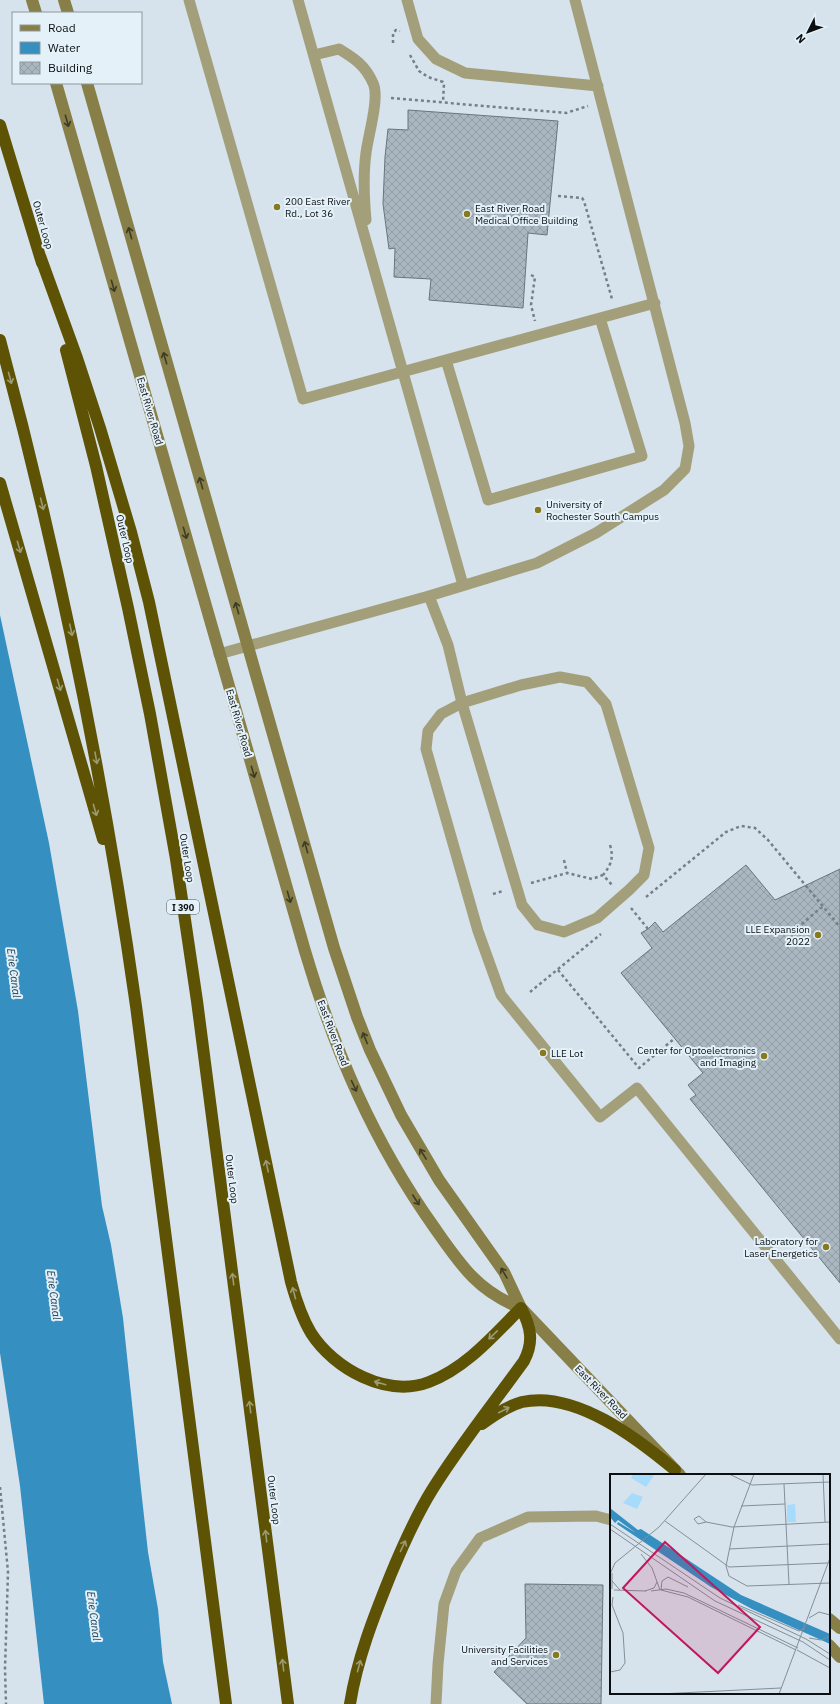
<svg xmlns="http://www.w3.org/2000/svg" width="840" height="1704" viewBox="0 0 840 1704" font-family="'IBM Plex Sans',sans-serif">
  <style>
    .water { fill: #358fc1 }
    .building { fill: url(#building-cross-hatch); stroke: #69747c }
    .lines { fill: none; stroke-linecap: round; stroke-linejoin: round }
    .path { stroke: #767f85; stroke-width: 2.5; stroke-dasharray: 3 3; stroke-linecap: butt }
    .lane { stroke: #a49f7b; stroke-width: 11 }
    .secondary { stroke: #877f47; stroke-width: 12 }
    .highway { stroke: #5e5305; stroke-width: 12 }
    .oneway { stroke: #3d3c27 }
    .oneway2 { stroke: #9a9a73 }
    .poi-dot { fill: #86791e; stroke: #e4f1f9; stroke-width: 1.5 }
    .labels { text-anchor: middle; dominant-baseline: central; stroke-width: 4; stroke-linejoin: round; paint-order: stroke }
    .shield { fill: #e4f1f9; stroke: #4c5357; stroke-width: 1 }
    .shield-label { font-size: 9px; font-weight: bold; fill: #0b0f12 }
    .poi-label { font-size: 10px; fill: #0b0f12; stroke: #e4f1f9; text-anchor: start }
    .street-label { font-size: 10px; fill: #0b0f12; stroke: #e4f1f9 }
    .water-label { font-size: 11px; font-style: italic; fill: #10374c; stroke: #e4f1f9 }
    .inset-road { fill: none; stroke: #858e95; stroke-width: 1 }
    .view { fill: #c2185b; fill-opacity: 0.15; stroke: #c2185b; stroke-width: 2 }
    .inset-edge { fill: none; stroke: #0b0f12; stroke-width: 2 }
  </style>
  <defs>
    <pattern id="building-cross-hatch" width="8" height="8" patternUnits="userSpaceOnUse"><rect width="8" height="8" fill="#abb7c0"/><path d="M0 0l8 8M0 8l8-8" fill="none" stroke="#929ca4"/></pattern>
  </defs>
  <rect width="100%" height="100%" fill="#d6e3ec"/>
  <path class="water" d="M 0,615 L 49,843 L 78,1011 L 102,1206 L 111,1245 L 123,1318 L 141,1489 L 148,1552 L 158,1609 L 163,1662 L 172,1704 L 44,1704 L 20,1486 L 0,1353 Z"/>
  <path class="building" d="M 408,110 L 558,121 L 547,235 L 528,233 L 523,308 L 429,300 L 431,279 L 394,277 L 395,248 L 389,249 L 383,204 L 385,157 L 388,129 L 408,130 Z
    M 746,865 L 775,900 L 840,869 L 840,1283 L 690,1099 L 696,1095 L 688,1085 L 703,1073 L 621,973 L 652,948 L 641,933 L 648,929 L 655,922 L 663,932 Z
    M 525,1584 L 603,1585 L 601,1704 L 527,1704 L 494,1672 L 526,1638 Z"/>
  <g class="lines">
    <path class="path" d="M 393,43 L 393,33 L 396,30 L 400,31
      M 410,55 L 419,71 L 428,77 L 443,82 L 444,84 L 443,102
      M 391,98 L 566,113 L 588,106
      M 558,196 L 582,198 L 584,201 L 612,299
      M 531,275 L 535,277 L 531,305 L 535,321
      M 610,845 C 614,858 611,865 603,875 L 613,886
      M 564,860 L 567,873 L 592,879 L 603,875
      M 531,883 L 567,873
      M 493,894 L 503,891
      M 646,897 L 726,832 L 741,826 L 755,828 L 768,840 L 840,927
      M 631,908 L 648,929
      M 797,928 L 823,906
      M 558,970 L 639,1068 L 675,1038
      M 530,992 L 601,934
      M 0,1487 L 8,1572 L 5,1669 L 6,1704"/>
    <path class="lane" d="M 189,0 L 303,399 L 655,303
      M 298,0 L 463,585
      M 407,0 L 418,39 L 436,59 L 465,73 L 598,86
      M 314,55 L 339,49 C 354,58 365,65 373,83 C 380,97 368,136 366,153 C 363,175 364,198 366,220
      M 446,360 L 488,500 L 642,456 L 600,318
      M 429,596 L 448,645 L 462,703 L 522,905 L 538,925 L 564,932 L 597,918 L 629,890 L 644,875 L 649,848 L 606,704 L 587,682 L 560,677 L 521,685 L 462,703 L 441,714 L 428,731 L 426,749 L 478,931 L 501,995 L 600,1117 L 637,1088 L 840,1339
      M 219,654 L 429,596 L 537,563 L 596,533 L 664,490 L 685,469 L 689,446 L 685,423 L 575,0
      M 436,1704 L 438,1664 L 444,1604 L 456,1571 L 480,1538 L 528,1517 L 596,1516 L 611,1520"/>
    <path class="secondary" d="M 32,0 L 36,13
      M 64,0 L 68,13
      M 56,83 L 305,951 C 335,1052 373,1141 434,1227 C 460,1264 477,1291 521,1308
      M 87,83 L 334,948 L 357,1017 L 370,1050 L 401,1115 L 439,1180 L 504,1272 L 521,1308 L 680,1475
      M 829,1619 L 840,1628
      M 829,1645 L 840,1657"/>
    <path class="highway" d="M 0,125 L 42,263
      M 40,256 L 77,358 L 100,428 L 131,532 L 149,602 L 291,1282 C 296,1300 302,1318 311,1333 C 334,1369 387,1398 429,1382 C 466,1368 494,1335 521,1308 C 531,1327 534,1342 524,1361 C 493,1404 460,1445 432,1490 C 416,1516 403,1545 391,1574 C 374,1616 357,1659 350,1704
      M 0,340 C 59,559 104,781 136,1006 L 226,1704
      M 66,350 L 96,466 L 128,608 L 150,714 L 176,859 L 197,1001 L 288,1704
      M 0,483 L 103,839
      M 482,1424 C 494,1415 507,1406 522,1402 C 575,1390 638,1439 675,1470"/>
  </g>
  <defs><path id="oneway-shaft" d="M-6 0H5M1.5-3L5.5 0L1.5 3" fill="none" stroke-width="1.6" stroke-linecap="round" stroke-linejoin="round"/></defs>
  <g class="oneway">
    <use href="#oneway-shaft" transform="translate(67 121) rotate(74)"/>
    <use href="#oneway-shaft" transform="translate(130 233) rotate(-106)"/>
    <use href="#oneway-shaft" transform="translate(113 286) rotate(74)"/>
    <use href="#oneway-shaft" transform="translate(165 358) rotate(-106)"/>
    <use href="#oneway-shaft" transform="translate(201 483) rotate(-106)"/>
    <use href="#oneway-shaft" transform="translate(185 533) rotate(74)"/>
    <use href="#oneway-shaft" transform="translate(237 608) rotate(-106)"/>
    <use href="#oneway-shaft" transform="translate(253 772) rotate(74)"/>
    <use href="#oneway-shaft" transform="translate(306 847) rotate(-106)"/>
    <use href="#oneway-shaft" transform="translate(289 897) rotate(74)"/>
    <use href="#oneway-shaft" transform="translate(365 1038) rotate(-112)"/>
    <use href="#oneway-shaft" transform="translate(354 1086) rotate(65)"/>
    <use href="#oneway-shaft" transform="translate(423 1154) rotate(-122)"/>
    <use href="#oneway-shaft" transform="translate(416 1200) rotate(57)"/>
    <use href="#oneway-shaft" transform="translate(504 1273) rotate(-120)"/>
  </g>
  <g class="oneway2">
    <use href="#oneway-shaft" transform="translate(10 378) rotate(75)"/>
    <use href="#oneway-shaft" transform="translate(42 504) rotate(76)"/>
    <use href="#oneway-shaft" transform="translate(19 547) rotate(74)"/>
    <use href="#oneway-shaft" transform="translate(71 630) rotate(78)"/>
    <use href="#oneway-shaft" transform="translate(59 685) rotate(74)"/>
    <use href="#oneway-shaft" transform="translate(96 758) rotate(80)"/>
    <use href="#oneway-shaft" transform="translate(95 810) rotate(74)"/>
    <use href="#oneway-shaft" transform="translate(267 1166) rotate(-102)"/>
    <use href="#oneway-shaft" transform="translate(233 1279) rotate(-97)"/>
    <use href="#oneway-shaft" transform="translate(294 1293) rotate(-105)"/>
    <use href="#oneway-shaft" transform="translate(493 1335) rotate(136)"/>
    <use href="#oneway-shaft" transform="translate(380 1383) rotate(-164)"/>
    <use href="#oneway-shaft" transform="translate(250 1407) rotate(-97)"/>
    <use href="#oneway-shaft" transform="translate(504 1410) rotate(-27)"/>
    <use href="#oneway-shaft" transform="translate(266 1536) rotate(-97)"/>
    <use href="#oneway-shaft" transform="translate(403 1546) rotate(-65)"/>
    <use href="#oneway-shaft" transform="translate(283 1665) rotate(-97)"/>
    <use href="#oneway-shaft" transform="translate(359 1666) rotate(-75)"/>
  </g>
  <g class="poi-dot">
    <circle cx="277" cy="207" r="4"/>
    <circle cx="467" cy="214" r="4"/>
    <circle cx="538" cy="510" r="4"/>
    <circle cx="818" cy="935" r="4"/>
    <circle cx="543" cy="1053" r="4"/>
    <circle cx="764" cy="1056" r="4"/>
    <circle cx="826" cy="1247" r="4"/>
    <circle cx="556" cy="1655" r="4"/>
  </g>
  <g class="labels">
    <rect class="shield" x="167" y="900" width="32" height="14" rx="3"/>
    <g class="shield-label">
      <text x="183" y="907">I 390</text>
    </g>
    <g class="poi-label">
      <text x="285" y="201">200 East River<tspan x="285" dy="12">Rd., Lot 36</tspan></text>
      <text x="475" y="208">East River Road<tspan x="475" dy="12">Medical Office Building</tspan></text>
      <text x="546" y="504">University of<tspan x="546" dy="12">Rochester South Campus</tspan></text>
      <text x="810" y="929" text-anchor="end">LLE Expansion<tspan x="810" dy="12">2022</tspan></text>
      <text x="756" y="1050" text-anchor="end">Center for Optoelectronics<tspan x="756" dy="12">and Imaging</tspan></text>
      <text x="551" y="1053">LLE Lot</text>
      <text x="818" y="1241" text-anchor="end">Laboratory for<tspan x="818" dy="12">Laser Energetics</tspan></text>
      <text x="548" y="1649" text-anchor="end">University Facilities<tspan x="548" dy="12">and Services</tspan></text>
    </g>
    <g class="street-label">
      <text transform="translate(43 225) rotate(74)">Outer Loop</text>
      <text transform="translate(150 411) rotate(74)">East River Road</text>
      <text transform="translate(125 539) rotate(77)">Outer Loop</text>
      <text transform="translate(239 723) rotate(74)">East River Road</text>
      <text transform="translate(187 858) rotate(81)">Outer Loop</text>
      <text transform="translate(333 1033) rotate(69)">East River Road</text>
      <text transform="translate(232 1179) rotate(83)">Outer Loop</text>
      <text transform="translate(601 1392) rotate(46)">East River Road</text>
      <text transform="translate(274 1500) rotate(83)">Outer Loop</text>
    </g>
    <g class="water-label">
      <text transform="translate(14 973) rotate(83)">Erie Canal</text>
      <text transform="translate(54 1295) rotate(83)">Erie Canal</text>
      <text transform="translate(94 1616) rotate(83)">Erie Canal</text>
    </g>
  </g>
  <g transform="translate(610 1474)">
    <rect width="220" height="220" fill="#d6e3ec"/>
    <path d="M 23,0 L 45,0 L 36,13 L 21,4 ZM 22,19 L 33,23 L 27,35 L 13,29 ZM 185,30 L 186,48 L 177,48 L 177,31 Z" fill="#a7dbfc"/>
    <path d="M 0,34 L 28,56 L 31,55 L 131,121 L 220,160 L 220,170 L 142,135 L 101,113 L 7,50 L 8,48 L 26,59 L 8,46 L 5,49 L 0,43 Z" fill="#358fc1"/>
    <path class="inset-road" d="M 119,0 L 142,11 L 220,8M 144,0 L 124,53 L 116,92 L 119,102 L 137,112 L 220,109M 213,0 L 215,48M 174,10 L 179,110M 131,32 L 175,30M 55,47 L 119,93 L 218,89M 96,48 L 88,50 L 84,45 L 89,42 L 96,48 L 122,53 L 220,48M 0,50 L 110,124 L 196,165 L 220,180M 0,55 L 105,127 L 193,168 L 220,186M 119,75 L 220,70M 31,80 L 42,94 L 50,116M 2,99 L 2,115M 0,100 L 5,89 L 49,53 L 96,0M 2,107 L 10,116M 4,116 L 36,117M 51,116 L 78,123 L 186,176M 51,116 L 52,107 L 58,103 L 78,113M 35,117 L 44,114 L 47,108M 41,117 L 56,115 L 74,119 L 188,174M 128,131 L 189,157 L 195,154M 199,144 L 209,138 L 220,141M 199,164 L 211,166 L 220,162M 187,176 L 220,194M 0,198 L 10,196 L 15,189 L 13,159 L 2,131 L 3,123M 49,220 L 171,214M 169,220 L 220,84"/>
    <path class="view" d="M 55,68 L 150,153 L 108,199 L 13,114 Z"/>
    <rect width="220" height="220" class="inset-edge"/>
  </g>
  <rect x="12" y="12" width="130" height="72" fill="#e4f1f9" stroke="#8d979d"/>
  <rect x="20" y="25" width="20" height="6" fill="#877f47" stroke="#8d979d"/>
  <text x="48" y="32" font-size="12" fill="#0b0f12">Road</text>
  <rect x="20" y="42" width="20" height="12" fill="#358fc1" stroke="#8d979d"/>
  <text x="48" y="52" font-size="12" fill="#0b0f12">Water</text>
  <rect x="20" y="62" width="20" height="12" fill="url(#building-cross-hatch)" stroke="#8d979d"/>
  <text x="48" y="72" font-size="12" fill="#0b0f12">Building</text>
  <g transform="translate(808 32) rotate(228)" stroke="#e4f1f9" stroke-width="3" paint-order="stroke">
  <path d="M0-3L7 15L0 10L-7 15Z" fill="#0b0f12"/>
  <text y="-6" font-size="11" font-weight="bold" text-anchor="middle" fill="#0b0f12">N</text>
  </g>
</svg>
